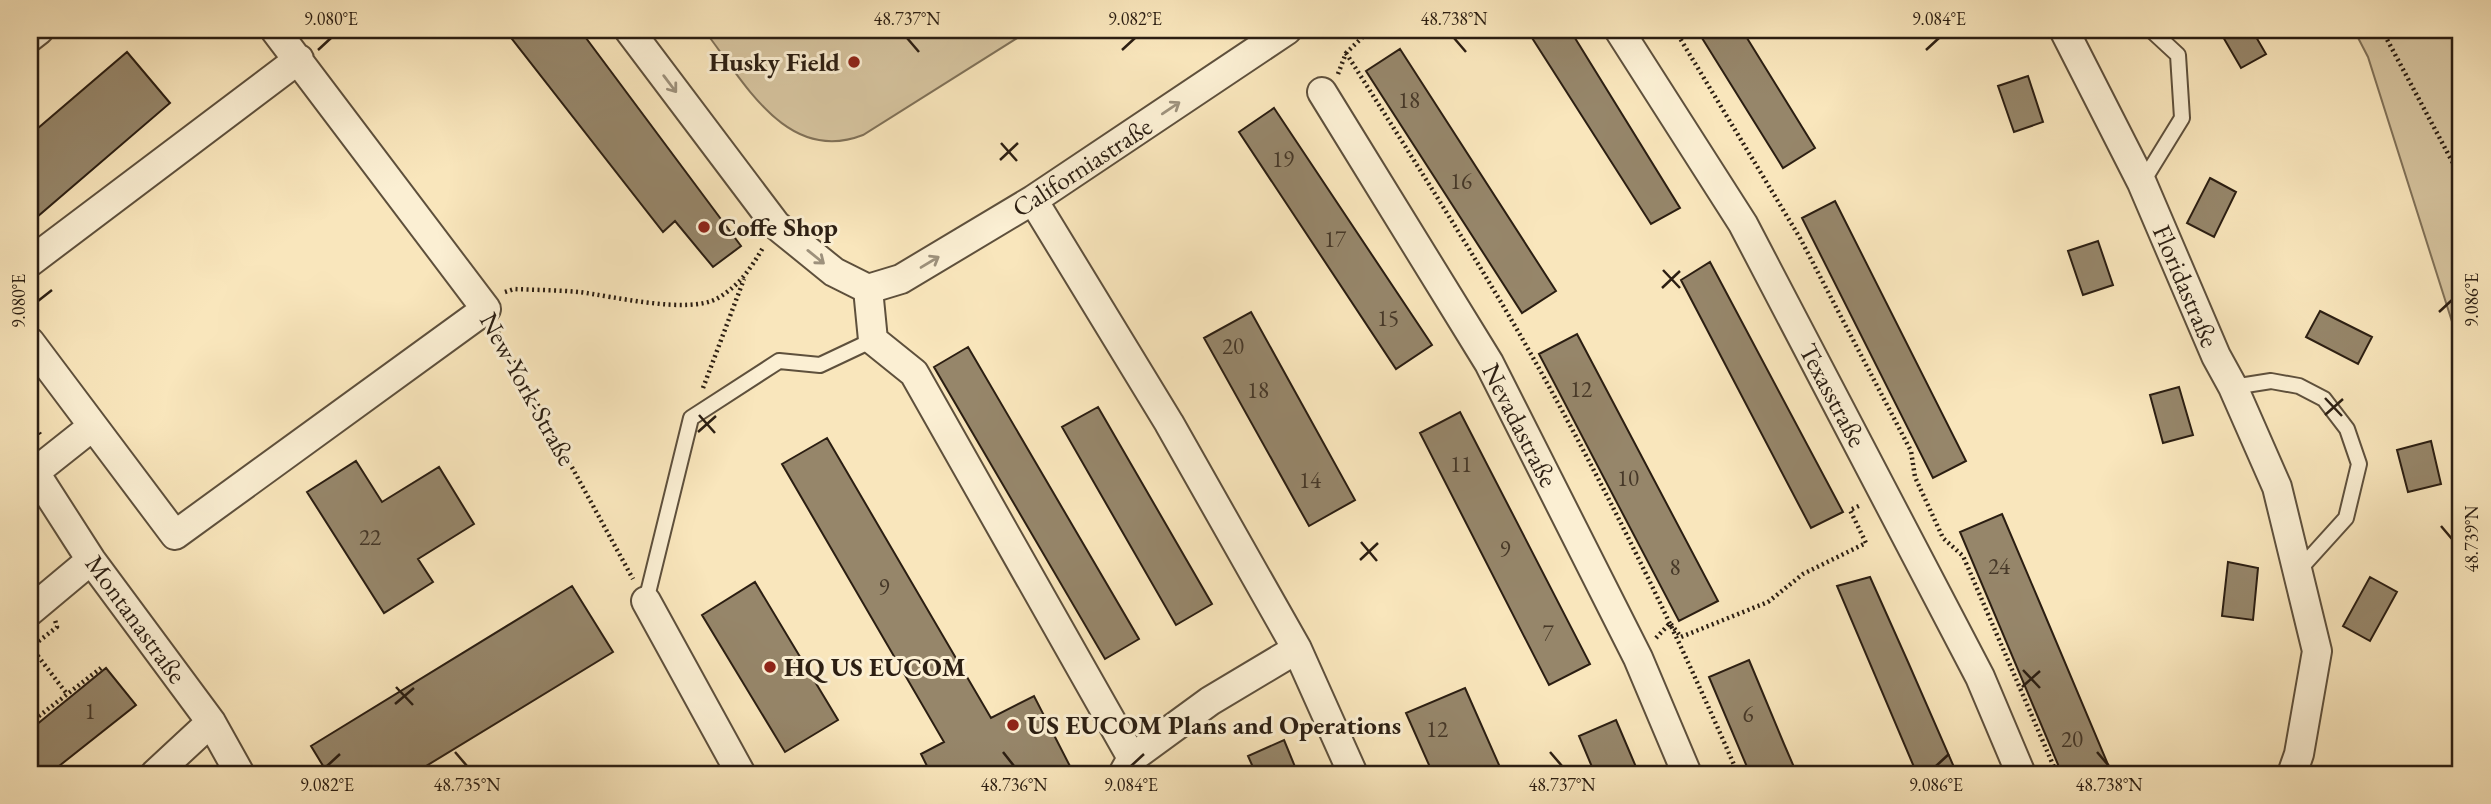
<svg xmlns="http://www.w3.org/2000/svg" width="2491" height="804" viewBox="0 0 2491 804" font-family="'EB Garamond',serif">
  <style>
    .green { fill: #d6c49f; stroke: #807158; stroke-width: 2 }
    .building { fill: #96866a; stroke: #2b1e12; stroke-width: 2 }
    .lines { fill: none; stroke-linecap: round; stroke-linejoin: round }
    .lane-casing { stroke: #5e503c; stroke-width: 18 }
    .street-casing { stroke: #5e503c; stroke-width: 32 }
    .path { stroke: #2b1e12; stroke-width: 4.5; stroke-dasharray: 2 3.5; stroke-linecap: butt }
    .lane { stroke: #fbefd3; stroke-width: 14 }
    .street { stroke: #fbefd3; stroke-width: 28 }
    .oneway { stroke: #9d917c }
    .ticks { fill: none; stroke: #2b1e12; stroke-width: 2.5 }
    .poi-dot { fill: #8f2418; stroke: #fbefd3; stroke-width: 2.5 }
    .labels { text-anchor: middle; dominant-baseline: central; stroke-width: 6; stroke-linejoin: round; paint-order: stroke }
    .number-label { font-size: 23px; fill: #463828 }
    .poi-label { font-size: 26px; font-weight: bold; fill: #2b1e12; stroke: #fbefd3; text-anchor: start }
    .street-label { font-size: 26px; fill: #2b1e12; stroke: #fbefd3 }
    .neatline { fill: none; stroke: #2b1e12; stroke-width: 2.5 }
    .ticks-label { font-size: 18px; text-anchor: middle; fill: #2b1e12 }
  </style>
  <rect width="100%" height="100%" fill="#f9e6bc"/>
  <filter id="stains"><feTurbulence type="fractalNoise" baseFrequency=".00286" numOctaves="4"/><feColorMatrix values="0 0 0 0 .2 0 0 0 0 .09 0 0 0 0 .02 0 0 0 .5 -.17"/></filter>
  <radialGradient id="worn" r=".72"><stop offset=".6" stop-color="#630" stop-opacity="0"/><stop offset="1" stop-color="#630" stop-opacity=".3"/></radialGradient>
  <path class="green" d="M 704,30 L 1030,30 L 863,135 C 786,165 744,81 704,30 Z
    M 2354,30 L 2461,30 L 2461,350 L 2368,57 Z"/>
  <path class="building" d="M 505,30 L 580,30 L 741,246 L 713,267 L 675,221 L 663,232 Z
    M 1527,30 L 1570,30 L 1680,208 L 1651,224 Z
    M 1697,30 L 1742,30 L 1815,148 L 1783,168 Z
    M 2219,30 L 2252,30 L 2266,54 L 2241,68 Z
    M 1400,49 L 1556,291 L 1522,313 L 1366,71 Z
    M 127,52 L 170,103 L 30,223 L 30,135 Z
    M 2028,76 L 2043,122 L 2014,132 L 1998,86 Z
    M 1274,108 L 1432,345 L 1396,369 L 1239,132 Z
    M 2210,178 L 2236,192 L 2214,237 L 2187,223 Z
    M 1835,201 L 1966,461 L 1933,478 L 1802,218 Z
    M 2098,241 L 2113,285 L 2083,295 L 2068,251 Z
    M 1710,262 L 1843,512 L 1811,528 L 1681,280 Z
    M 2320,311 L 2372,337 L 2358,364 L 2306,337 Z
    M 1251,312 L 1355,500 L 1309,526 L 1204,338 Z
    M 1577,334 L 1718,601 L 1679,621 L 1539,354 Z
    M 968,347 L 1139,639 L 1105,659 L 934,367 Z
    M 2179,387 L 2193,435 L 2163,443 L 2150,395 Z
    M 1098,407 L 1212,604 L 1176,625 L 1062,427 Z
    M 1460,412 L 1590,664 L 1549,685 L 1420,433 Z
    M 827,438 L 991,718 L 1034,696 L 1074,774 L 931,774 L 921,754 L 944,742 L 782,464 Z
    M 2431,441 L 2441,484 L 2408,492 L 2397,450 Z
    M 356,461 L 382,502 L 439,467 L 474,524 L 418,559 L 433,582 L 384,613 L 307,492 Z
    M 2002,514 L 2039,601 L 2112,774 L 2062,774 L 1960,532 Z
    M 2228,562 L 2258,568 L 2253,620 L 2222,616 Z
    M 1870,577 L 1908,662 L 1957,774 L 1917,774 L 1837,586 Z
    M 2370,577 L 2397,592 L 2370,641 L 2343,626 Z
    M 755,582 L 838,720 L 785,752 L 702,615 Z
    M 572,586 L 613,652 L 413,774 L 328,774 L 311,746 Z
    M 1749,660 L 1784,744 L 1797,774 L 1750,774 L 1709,677 Z
    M 106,668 L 136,705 L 49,774 L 30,774 L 30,730 Z
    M 1465,688 L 1503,774 L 1433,774 L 1406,713 Z
    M 1616,720 L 1639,774 L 1595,774 L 1579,736 Z
    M 1284,740 L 1298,774 L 1256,774 L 1248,756 Z"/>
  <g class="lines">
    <defs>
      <path id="lane" d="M 2142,183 L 2182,118 L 2178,55 L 2151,30
        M 2233,387 L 2271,381 L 2299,386 L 2324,399 L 2347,429 L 2359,464 L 2346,518 L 2298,571
        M 646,601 L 691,418 L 779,361 L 820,365 L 873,340"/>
      <path id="street" d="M 629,30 L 776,225 L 834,272 L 868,289
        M 1619,30 L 1743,224 L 1980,677 L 2021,774
        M 2064,30 L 2142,183 L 2216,356 L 2233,387 L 2277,487 L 2317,651 L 2299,754 L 2292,774
        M 30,37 L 39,30
        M 1322,92 L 1489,363 L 1638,658 L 1687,774
        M 1033,200 L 1169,423 L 1297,649 L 1353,774
        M 30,262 L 299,59
        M 868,289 L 873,340 L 914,373 L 1132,758 L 1123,774
        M 868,289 L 901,279 L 1033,200 L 1287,30
        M 30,342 L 175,535 L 486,309 L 275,30
        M 30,465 L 91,560 L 211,722 L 240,774
        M 35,472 L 93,426
        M 646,601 L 741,774
        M 30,611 L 91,560
        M 1132,758 L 1210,701 L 1297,649
        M 155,774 L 211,722"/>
    </defs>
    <use href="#lane" class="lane-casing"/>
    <use href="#street" class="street-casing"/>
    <path class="path" d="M 1675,30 L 1800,238 L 1911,451 L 1915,477 L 1943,538 L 1963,556 L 2057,774
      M 2382,30 L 2461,178
      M 1346,53 C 1405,146 1464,238 1519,333 C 1600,475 1673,624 1738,774
      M 1338,74 L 1346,53 L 1370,30
      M 505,292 L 514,289 C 536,290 558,290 579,292 C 612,296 689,315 718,298 C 740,285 751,268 764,246
      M 498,332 L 633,579
      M 703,388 L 744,279
      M 30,419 L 41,436
      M 1656,638 L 1670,623 L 1681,637 L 1768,602 L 1803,574 L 1866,543 L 1850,510 L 1861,505
      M 31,647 L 67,694
      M 30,648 L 57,627 L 55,620
      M 30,723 L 101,668"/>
    <use href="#lane" class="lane"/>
    <use href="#street" class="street"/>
  </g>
  <defs><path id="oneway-shaft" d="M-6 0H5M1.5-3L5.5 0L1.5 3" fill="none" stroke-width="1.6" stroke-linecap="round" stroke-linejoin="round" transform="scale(1.75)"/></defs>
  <g class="oneway">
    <use href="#oneway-shaft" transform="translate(670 84) rotate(53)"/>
    <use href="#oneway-shaft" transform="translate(1171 108) rotate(-34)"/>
    <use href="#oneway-shaft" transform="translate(816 257) rotate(39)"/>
    <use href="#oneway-shaft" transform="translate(930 262) rotate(-31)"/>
  </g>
  <path class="ticks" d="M 907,38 L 919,52M 1454,38 L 1466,52M 318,50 L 331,38M 1122,50 L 1135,38M 1926,50 L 1939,38M 1001,143 L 1017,161M 1000,160 L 1018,143M 1663,270 L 1680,288M 1662,288 L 1680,271M 38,301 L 52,290M 2439,312 L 2452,300M 2325,398 L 2342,416M 699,415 L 715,433M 2325,415 L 2343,399M 698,432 L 716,416M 2441,526 L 2452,539M 1361,542 L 1377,561M 1360,560 L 1378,543M 2023,670 L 2040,688M 396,687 L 413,705M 2022,687 L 2040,671M 395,704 L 414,688M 455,752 L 467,766M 1003,752 L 1014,766M 1550,752 L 1562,766M 2097,752 L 2109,766M 327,766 L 340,754M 1131,766 L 1144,754M 1936,766 L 1949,754"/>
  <g class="poi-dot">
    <circle cx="854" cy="62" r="7"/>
    <circle cx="704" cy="227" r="7"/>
    <circle cx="770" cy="667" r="7"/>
    <circle cx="1013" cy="725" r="7"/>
  </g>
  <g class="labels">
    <g class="number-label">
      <text x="1409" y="100">18</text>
      <text x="1283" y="159">19</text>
      <text x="1461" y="181">16</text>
      <text x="1335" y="239">17</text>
      <text x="1388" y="318">15</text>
      <text x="1233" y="346">20</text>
      <text x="1581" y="389">12</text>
      <text x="1258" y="390">18</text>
      <text x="1461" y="464">11</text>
      <text x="1628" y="478">10</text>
      <text x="1310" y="480">14</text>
      <text x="370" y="537">22</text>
      <text x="1505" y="549">9</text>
      <text x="1999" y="566">24</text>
      <text x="1675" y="567">8</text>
      <text x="884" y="587">9</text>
      <text x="1548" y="633">7</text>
      <text x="90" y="711">1</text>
      <text x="1748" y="714">6</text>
      <text x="1437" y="729">12</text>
      <text x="2072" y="739">20</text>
    </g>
    <g class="poi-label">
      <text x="840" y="62" text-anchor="end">Husky Field</text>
      <text x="718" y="227">Coffe Shop</text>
      <text x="784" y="667">HQ US EUCOM</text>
      <text x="1027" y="725">US EUCOM Plans and Operations</text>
    </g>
    <g class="street-label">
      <text transform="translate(1082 167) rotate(-33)">Californiastraße</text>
      <text transform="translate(2186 286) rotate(67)">Floridastraße</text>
      <text transform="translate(528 389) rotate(61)">New-York-Straße</text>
      <text transform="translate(1833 395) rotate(62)">Texasstraße</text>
      <text transform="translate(1520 425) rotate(63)">Nevadastraße</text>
      <text transform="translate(136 619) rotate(54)">Montanastraße</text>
    </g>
  </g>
  <rect width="2491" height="804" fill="none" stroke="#f9e6bc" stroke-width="77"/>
  <rect x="38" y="38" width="2414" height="728" class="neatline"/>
  <g class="ticks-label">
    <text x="331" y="25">9.080°E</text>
    <text x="907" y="25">48.737°N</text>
    <text x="1135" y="25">9.082°E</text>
    <text x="1454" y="25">48.738°N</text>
    <text x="1939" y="25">9.084°E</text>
    <text transform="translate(2472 300) rotate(-90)" y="6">9.086°E</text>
    <text transform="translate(19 301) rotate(-90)" y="6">9.080°E</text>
    <text transform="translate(2472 539) rotate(-90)" y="6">48.739°N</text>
    <text x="327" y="791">9.082°E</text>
    <text x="467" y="791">48.735°N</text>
    <text x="1014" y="791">48.736°N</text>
    <text x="1131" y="791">9.084°E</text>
    <text x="1562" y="791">48.737°N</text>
    <text x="1936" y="791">9.086°E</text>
    <text x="2109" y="791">48.738°N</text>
  </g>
  <rect width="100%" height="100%" filter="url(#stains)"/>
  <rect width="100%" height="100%" fill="url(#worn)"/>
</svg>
